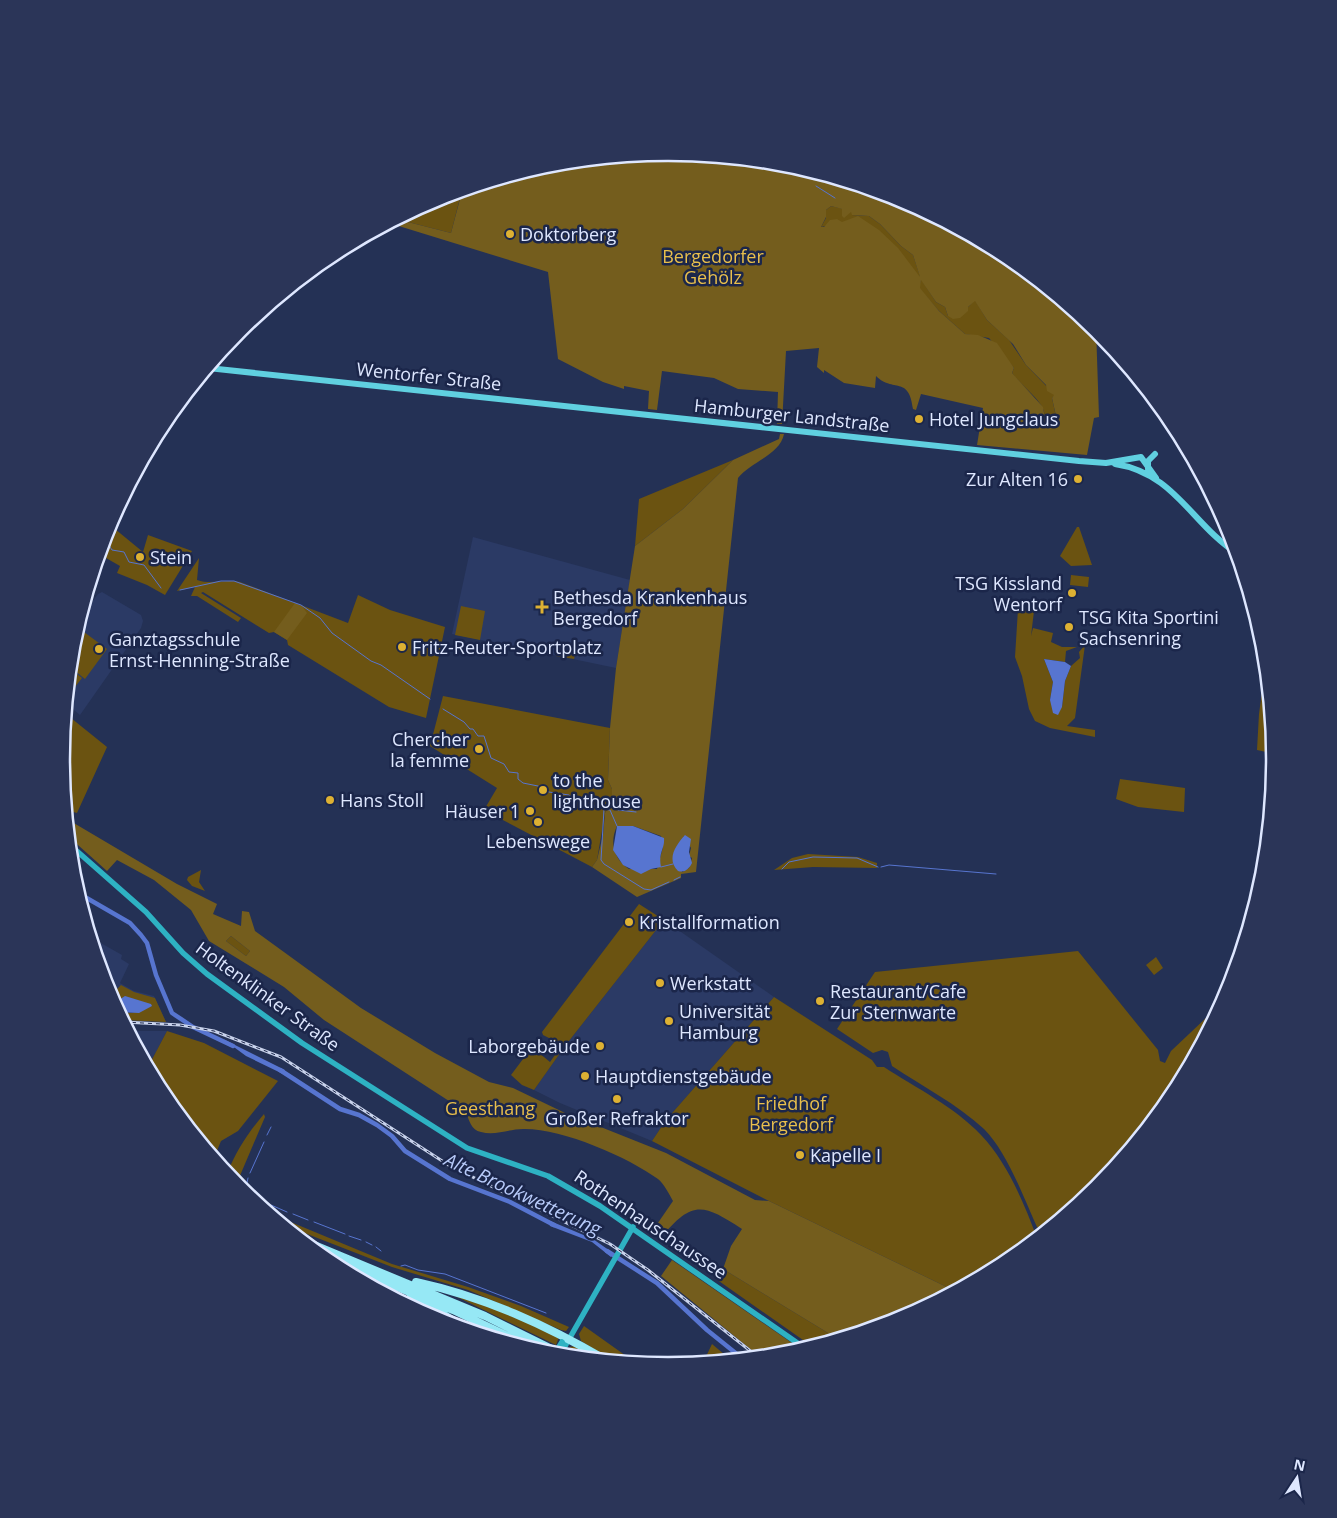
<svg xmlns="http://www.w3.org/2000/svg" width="1337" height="1518" viewBox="0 0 1337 1518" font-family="'Open Sans',sans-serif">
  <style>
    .built { fill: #2b3a65 }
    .green { fill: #6b5311 }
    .forest { fill: #745d1d; fill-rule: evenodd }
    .water { fill: #5775d0 }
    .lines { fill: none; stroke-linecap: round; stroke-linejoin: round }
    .stream { stroke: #5775d0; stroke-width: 1 }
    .canal { stroke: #5775d0; stroke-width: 4.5 }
    .secondary { stroke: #2eb2c3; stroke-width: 5.5 }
    .primary { stroke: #60d0e0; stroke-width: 6 }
    .highway { stroke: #96e8f5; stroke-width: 8 }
    .rail-casing { stroke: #c8d2eb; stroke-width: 3 }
    .rail { stroke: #1b264a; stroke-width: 1; stroke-dasharray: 4; stroke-linecap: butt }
    .secondary-bridge { stroke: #2eb2c3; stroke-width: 5.5 }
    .poi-dot { fill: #ddb133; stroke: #1b264a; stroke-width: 2 }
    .labels { text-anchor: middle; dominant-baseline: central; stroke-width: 5; stroke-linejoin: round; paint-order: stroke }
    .poi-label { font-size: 18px; fill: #dee7ff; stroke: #1b264a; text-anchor: start }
    .park-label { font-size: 18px; fill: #e9bf4c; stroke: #1b264a }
    .street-label { font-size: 18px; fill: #dee7ff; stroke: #1b264a }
    .water-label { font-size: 19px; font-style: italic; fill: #b8cbfa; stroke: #1b264a }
    .rim { fill: none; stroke: #dee7ff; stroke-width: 2.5 }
  </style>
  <rect width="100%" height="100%" fill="#243155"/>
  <path class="built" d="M 473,537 L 630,580 L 616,668 L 452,634 Z
    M 102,592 L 141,615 L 143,621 L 141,628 L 80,715 L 67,704 L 73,640 L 80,618 L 98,594 Z
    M 664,920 L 774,997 L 666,1120 L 652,1141 L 560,1103 L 534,1090 L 565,1046 Z
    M 90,934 L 100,940 L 99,942 L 122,955 L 121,959 L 129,964 L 120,983 L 134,991 L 154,996 L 166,1022 L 123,1020 L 107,991 Z
    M 129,1031 L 167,1031 L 148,1067 Z
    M 548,1212 L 588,1230 L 616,1245 L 614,1248 L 546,1215 Z"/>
  <path class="green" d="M 461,190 L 457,197 L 460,198 L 451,233 L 400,220 L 401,217 L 436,198 Z
    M 831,206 L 852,211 L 852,215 L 869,216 L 880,224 L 901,246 L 913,255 L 921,279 L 842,222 L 821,227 L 826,218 L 826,210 Z
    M 921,279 L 936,302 L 945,307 L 948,316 L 968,307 L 975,300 L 987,320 L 1009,340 L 1026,365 L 1055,395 L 1052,398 L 1058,426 L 1055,429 L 1048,428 C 1044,421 1046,412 1041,405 C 1033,393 1021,385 1012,373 L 1014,368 L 989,338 L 965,334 L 939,311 L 919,288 Z
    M 733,460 L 683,509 L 635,546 L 639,499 Z
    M 111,521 L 117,523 L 115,529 L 143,552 L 148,535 L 192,551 L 165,595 L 147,585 L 117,573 L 120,566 L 99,554 Z
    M 1077,527 L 1079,527 L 1092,565 L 1071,566 L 1060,556 Z
    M 199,558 L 197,580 C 211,585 225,579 240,582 L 348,623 L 358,595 L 390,610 L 445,627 L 426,718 L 389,707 L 288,645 L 287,640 L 274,632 L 269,633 L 203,592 L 201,593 L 241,618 L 238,622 L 197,596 L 191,596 L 195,587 L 177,591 Z
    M 1071,575 L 1089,577 L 1088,587 L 1070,585 Z
    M 461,606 L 485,611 L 480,640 L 455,635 Z
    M 1018,609 L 1034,611 L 1031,636 L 1033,628 L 1053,633 L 1051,642 L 1062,647 L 1077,647 L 1066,651 L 1065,662 L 1044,659 L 1053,682 L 1050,700 L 1062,707 L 1065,681 L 1071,666 L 1080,658 L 1079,652 L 1085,645 L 1075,718 L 1067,726 L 1095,730 L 1095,737 L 1050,728 L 1035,721 L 1029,709 L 1022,676 L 1015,657 Z
    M 84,632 L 107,649 L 85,679 L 70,667 L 72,646 Z
    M 1263,638 L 1264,641 L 1275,754 L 1257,750 L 1259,714 L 1263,684 L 1259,673 Z
    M 557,651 L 576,651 L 574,659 L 556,656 Z
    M 72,670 L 82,678 L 68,696 L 70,673 Z
    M 443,696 L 610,728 L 608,780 L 612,789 L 612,801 L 605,813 L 597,860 L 592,867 L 484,810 L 497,788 L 430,746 Z
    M 66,714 L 107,747 L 77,813 L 66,810 L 61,759 Z
    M 1120,779 L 1185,788 L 1184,812 L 1138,807 L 1116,799 Z
    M 808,854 L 858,857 L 877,863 L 877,868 L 813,867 L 774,870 L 792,858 Z
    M 201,870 L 199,882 L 205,891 L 192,886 L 187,880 L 188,877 Z
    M 639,904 L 664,920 L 565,1046 L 543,1035 L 542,1032 Z
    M 231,936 L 250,951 L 246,956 L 226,941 Z
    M 1078,951 L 1158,1050 L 1160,1061 L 1165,1063 L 1171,1051 L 1225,1000 L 1173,1097 L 1098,1189 L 1046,1231 L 1037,1227 C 1024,1198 1007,1152 984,1129 C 957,1104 922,1086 892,1066 L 888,1052 L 882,1050 L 873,1053 L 837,1029 L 875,972 Z
    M 1156,957 L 1163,968 L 1154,975 L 1146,965 Z
    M 121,985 L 134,992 L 155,998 L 166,1022 L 123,1020 L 118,1012 L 132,1013 L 152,1006 C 139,1001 126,993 114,1003 L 110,996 Z
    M 774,997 L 872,1060 L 877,1067 L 884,1067 C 916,1088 955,1107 981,1135 C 1007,1162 1024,1203 1037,1238 L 1006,1264 L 955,1291 L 769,1201 L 652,1141 L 666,1120 Z
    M 167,1031 L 204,1043 L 278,1081 L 238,1131 L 221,1141 L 214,1158 L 163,1096 L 148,1067 Z
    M 538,1039 L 541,1039 L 533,1048 L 550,1062 L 560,1048 L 563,1049 L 534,1090 L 522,1085 L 511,1075 Z
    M 264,1114 L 265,1117 L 236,1185 L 227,1174 C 236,1151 248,1133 264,1114 Z
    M 269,1213 L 392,1264 L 468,1287 L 521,1306 L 569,1327 L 566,1331 L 561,1330 L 468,1290 L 392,1267 L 284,1225 Z
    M 723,1269 L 838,1339 L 813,1347 L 716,1279 Z
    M 353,1276 L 412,1302 L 453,1325 L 436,1320 Z
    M 449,1293 L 512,1314 L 559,1337 L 556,1345 Z
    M 446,1313 L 451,1315 L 514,1344 L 485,1335 Z
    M 584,1326 L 636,1363 L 613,1361 L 581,1341 L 579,1334 Z
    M 712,1344 L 731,1360 L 703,1363 Z
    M 575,1346 L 598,1359 L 579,1357 L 568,1352 L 570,1347 Z"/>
  <path class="forest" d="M 669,152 L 787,163 L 901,198 L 1006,254 L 1096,328 L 1099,417 L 1094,418 L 1087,455 L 977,445 L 983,408 L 921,394 L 916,410 L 913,409 C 909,375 893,393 876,376 L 875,388 L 844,383 L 824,370 L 824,373 L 817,367 L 819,348 L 786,351 L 782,424 L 777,424 L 778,392 L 738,389 L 714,378 L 662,371 L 657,410 L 648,409 L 649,391 L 624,386 L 624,389 L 603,382 L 558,359 L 548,272 L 389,223 L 401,217 L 400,220 L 451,233 L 460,199 L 457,197 L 461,190 L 550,163 ZM 831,206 L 842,209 L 842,216 L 844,218 L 851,212 L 852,215 L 869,216 L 880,224 L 901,246 L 913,255 L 920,277 L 898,248 L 879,230 L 858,216 L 842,222 L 837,219 L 830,220 L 824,227 L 821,227 L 826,217 L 826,210 ZM 921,280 L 936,302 L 945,307 L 948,316 L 953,319 L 960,318 L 968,311 L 968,307 L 975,301 L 987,320 L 1013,344 L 1026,365 L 1046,385 L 1047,391 L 1054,395 L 1052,398 L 1058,425 L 1055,429 L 1046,425 L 1043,407 L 1012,373 L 1014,368 L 997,343 L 978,335 L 965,334 L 939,311 L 920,288 Z
    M 780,434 L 784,434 C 780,455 750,462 738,478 L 696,872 L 681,874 L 681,878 L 637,897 L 592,867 L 597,860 L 603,835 L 605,813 L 612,801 L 612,789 L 608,780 L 610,728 L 616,668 L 635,546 L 683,509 L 733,460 L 779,439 ZM 617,826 L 633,826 L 661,836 L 663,847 L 657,869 L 629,869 C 614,859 609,843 617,826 ZM 684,836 L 691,848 L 689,856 L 692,858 L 689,868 L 682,872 L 682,840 Z
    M 295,603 L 302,606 L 307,613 L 287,640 L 274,632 Z
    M 67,819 L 177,884 L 217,904 L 213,914 L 241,926 L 242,911 L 249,912 L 255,931 L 361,1008 L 435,1053 L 489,1082 L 513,1088 L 563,1112 L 666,1153 L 755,1200 L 769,1201 L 955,1291 L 901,1320 L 838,1339 L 723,1269 L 731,1246 L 742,1229 C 702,1203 692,1200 660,1239 L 651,1233 L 673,1201 C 669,1194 664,1184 658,1179 C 628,1157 561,1128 523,1129 C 509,1129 495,1136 481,1132 C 471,1130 469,1120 466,1112 L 324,1020 L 284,987 L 209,941 L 191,910 L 154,880 L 117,860 L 107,871 L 69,837 ZM 231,936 L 250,951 L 246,956 L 226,941 Z
    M 672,1260 L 802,1350 L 787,1355 L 760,1357 L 661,1276 Z"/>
  <path class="water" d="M 1044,659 L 1065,662 L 1071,666 L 1065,681 L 1062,707 L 1058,715 L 1053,713 L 1050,700 L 1053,682 Z
    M 617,826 L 633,826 L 664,838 C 665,849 658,852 661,867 L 651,869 L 641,874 L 623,865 L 613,850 Z
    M 685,835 L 691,839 L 689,852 L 692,863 C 689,869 685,873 678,871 C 666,859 676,845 685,835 Z
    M 125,996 L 151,1004 L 152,1006 L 139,1013 L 118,1012 L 114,1003 Z
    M 223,1039 L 285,1070 L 283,1074 L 246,1056 Z
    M 548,1220 L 593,1239 L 613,1253 L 611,1257 L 592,1242 L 550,1226 Z"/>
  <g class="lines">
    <path class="stream" d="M 816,186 L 835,198
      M 104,538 L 112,550 L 124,552 L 129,562 L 144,565 L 161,588
      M 180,590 L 221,581 L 234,581 L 301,605 L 320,618 L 332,633 L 371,661 L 381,665 L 430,699
      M 443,709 L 464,722 L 470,729 L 473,729 L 478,736 L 484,736 L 491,758 L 504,764 L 509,772 L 518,773 L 518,779 L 523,783 L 538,786 L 549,792 L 569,795 L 575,800 L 604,809 L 601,860 L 604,864 L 644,889 L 651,890 L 669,882
      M 604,809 L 610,810 L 617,826
      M 618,810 L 636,812
      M 661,867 L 673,864
      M 881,867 L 889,865 L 996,874
      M 782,869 L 789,862 L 813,857 L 857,858 L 878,867
      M 674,880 L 680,877
      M 267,1135 L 271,1127
      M 250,1173 L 264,1142
      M 245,1192 L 248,1178
      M 245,1193 L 267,1204
      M 271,1205 L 287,1212
      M 293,1214 L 308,1220
      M 314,1222 L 345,1234
      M 349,1236 L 361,1240
      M 366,1242 L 372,1245
      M 376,1247 L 381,1251
      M 401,1266 L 405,1265 L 418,1270 L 445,1274 L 546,1313"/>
    <path class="canal" d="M 78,893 L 130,923 L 141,935 L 147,943 L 156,975 L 172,1013 L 193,1027 L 233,1046
      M 280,1070 L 340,1109 L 359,1115 L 377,1125 L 392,1136 L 405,1151 L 450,1179 L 510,1202 L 554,1225
      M 607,1251 L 657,1283 L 707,1330 L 743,1359"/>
    <path class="secondary" d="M 70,845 L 146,912 L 183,953 L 207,974 L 302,1043 L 467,1148 L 548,1176 L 600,1206 L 806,1349
      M 564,1348 L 633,1227"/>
    <path class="primary" d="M 208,368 L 1079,461 L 1106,463 L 1141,457 L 1156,478
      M 1115,464 C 1175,473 1192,525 1238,554
      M 1148,469 L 1148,461 L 1155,454"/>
    <path class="highway" d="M 302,1240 L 485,1316 L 566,1356
      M 320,1255 L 453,1310 L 539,1351
      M 416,1282 C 485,1297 546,1325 606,1360
      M 411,1295 L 469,1330"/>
    <defs>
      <path id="rail" d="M 124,1022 L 180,1025 L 214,1031 L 281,1057 L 450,1166 L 610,1244 L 648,1270 L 758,1357"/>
    </defs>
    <use href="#rail" class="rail-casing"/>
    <use href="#rail" class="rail"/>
    <path class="secondary-bridge" d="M 554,1355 L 562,1342
      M 560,1356 L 564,1348"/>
  </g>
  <g class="poi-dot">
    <circle cx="510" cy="234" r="5"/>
    <circle cx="919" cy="419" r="5"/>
    <circle cx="1078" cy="479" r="5"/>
    <circle cx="140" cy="557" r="5"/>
    <circle cx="1072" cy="593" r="5"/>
    <path d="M539.5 599.5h5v5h5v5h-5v5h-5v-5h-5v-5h5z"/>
    <circle cx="1069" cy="627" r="5"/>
    <circle cx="402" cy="647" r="5"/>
    <circle cx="99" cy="649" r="5"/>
    <circle cx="479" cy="749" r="5"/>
    <circle cx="543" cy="790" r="5"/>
    <circle cx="330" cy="800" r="5"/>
    <circle cx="530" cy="811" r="5"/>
    <circle cx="538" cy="822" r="5"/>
    <circle cx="629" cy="922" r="5"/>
    <circle cx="660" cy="983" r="5"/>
    <circle cx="820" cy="1001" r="5"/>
    <circle cx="669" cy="1021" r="5"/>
    <circle cx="600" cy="1046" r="5"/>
    <circle cx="585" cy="1076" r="5"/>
    <circle cx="617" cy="1099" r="5"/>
    <circle cx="800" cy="1155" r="5"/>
  </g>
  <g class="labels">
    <g class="poi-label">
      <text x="520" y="234">Doktorberg</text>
      <text x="929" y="419">Hotel Jungclaus</text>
      <text x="1068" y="479" text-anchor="end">Zur Alten 16</text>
      <text x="150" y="557">Stein</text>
      <text x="1062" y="583" text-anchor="end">TSG Kissland<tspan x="1062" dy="21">Wentorf</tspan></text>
      <text x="553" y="597">Bethesda Krankenhaus<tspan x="553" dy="21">Bergedorf</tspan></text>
      <text x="1079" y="617">TSG Kita Sportini<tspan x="1079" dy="21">Sachsenring</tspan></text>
      <text x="109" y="639">Ganztagsschule<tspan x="109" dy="21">Ernst-Henning-Straße</tspan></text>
      <text x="412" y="647">Fritz-Reuter-Sportplatz</text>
      <text x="469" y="739" text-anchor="end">Chercher<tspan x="469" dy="21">la femme</tspan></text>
      <text x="553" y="780">to the<tspan x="553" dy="21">lighthouse</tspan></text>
      <text x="340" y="800">Hans Stoll</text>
      <text x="520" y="811" text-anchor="end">Häuser 1</text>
      <text x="538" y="841" text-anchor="middle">Lebenswege</text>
      <text x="639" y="922">Kristallformation</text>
      <text x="670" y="983">Werkstatt</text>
      <text x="830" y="991">Restaurant/Cafe<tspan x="830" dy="21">Zur Sternwarte</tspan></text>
      <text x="679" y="1011">Universität<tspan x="679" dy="21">Hamburg</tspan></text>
      <text x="590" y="1046" text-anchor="end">Laborgebäude</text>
      <text x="595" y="1076">Hauptdienstgebäude</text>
      <text x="617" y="1118" text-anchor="middle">Großer Refraktor</text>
      <text x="810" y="1155">Kapelle I</text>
    </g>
    <g class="park-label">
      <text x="713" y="256">Bergedorfer<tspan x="713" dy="21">Gehölz</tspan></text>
      <text x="791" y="1103">Friedhof<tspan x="791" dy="21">Bergedorf</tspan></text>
      <text x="490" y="1108">Geesthang</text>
    </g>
    <g class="street-label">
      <text transform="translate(429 376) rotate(6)">Wentorfer Straße</text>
      <text transform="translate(792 415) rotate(6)">Hamburger Landstraße</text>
      <text transform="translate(268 996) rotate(36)">Holtenklinker Straße</text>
      <text transform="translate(651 1224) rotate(34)">Rothenhauschaussee</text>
    </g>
    <g class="water-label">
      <text transform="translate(523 1194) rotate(25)">Alte Brookwetterung</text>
    </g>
  </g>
  <path d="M0 0H1337V1518H0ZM70 759a598 598 0 1 1 1196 0a598 598 0 1 1-1196 0Z" fill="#2b3558" fill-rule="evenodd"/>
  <path class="rim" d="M70 759a598 598 0 1 1 1196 0a598 598 0 1 1-1196 0Z"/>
  <g transform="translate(1297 1478) rotate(12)" stroke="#1b264a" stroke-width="4" paint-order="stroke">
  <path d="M0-4L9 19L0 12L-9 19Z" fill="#dee7ff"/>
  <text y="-8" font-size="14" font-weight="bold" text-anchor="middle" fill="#dee7ff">N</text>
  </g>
</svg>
